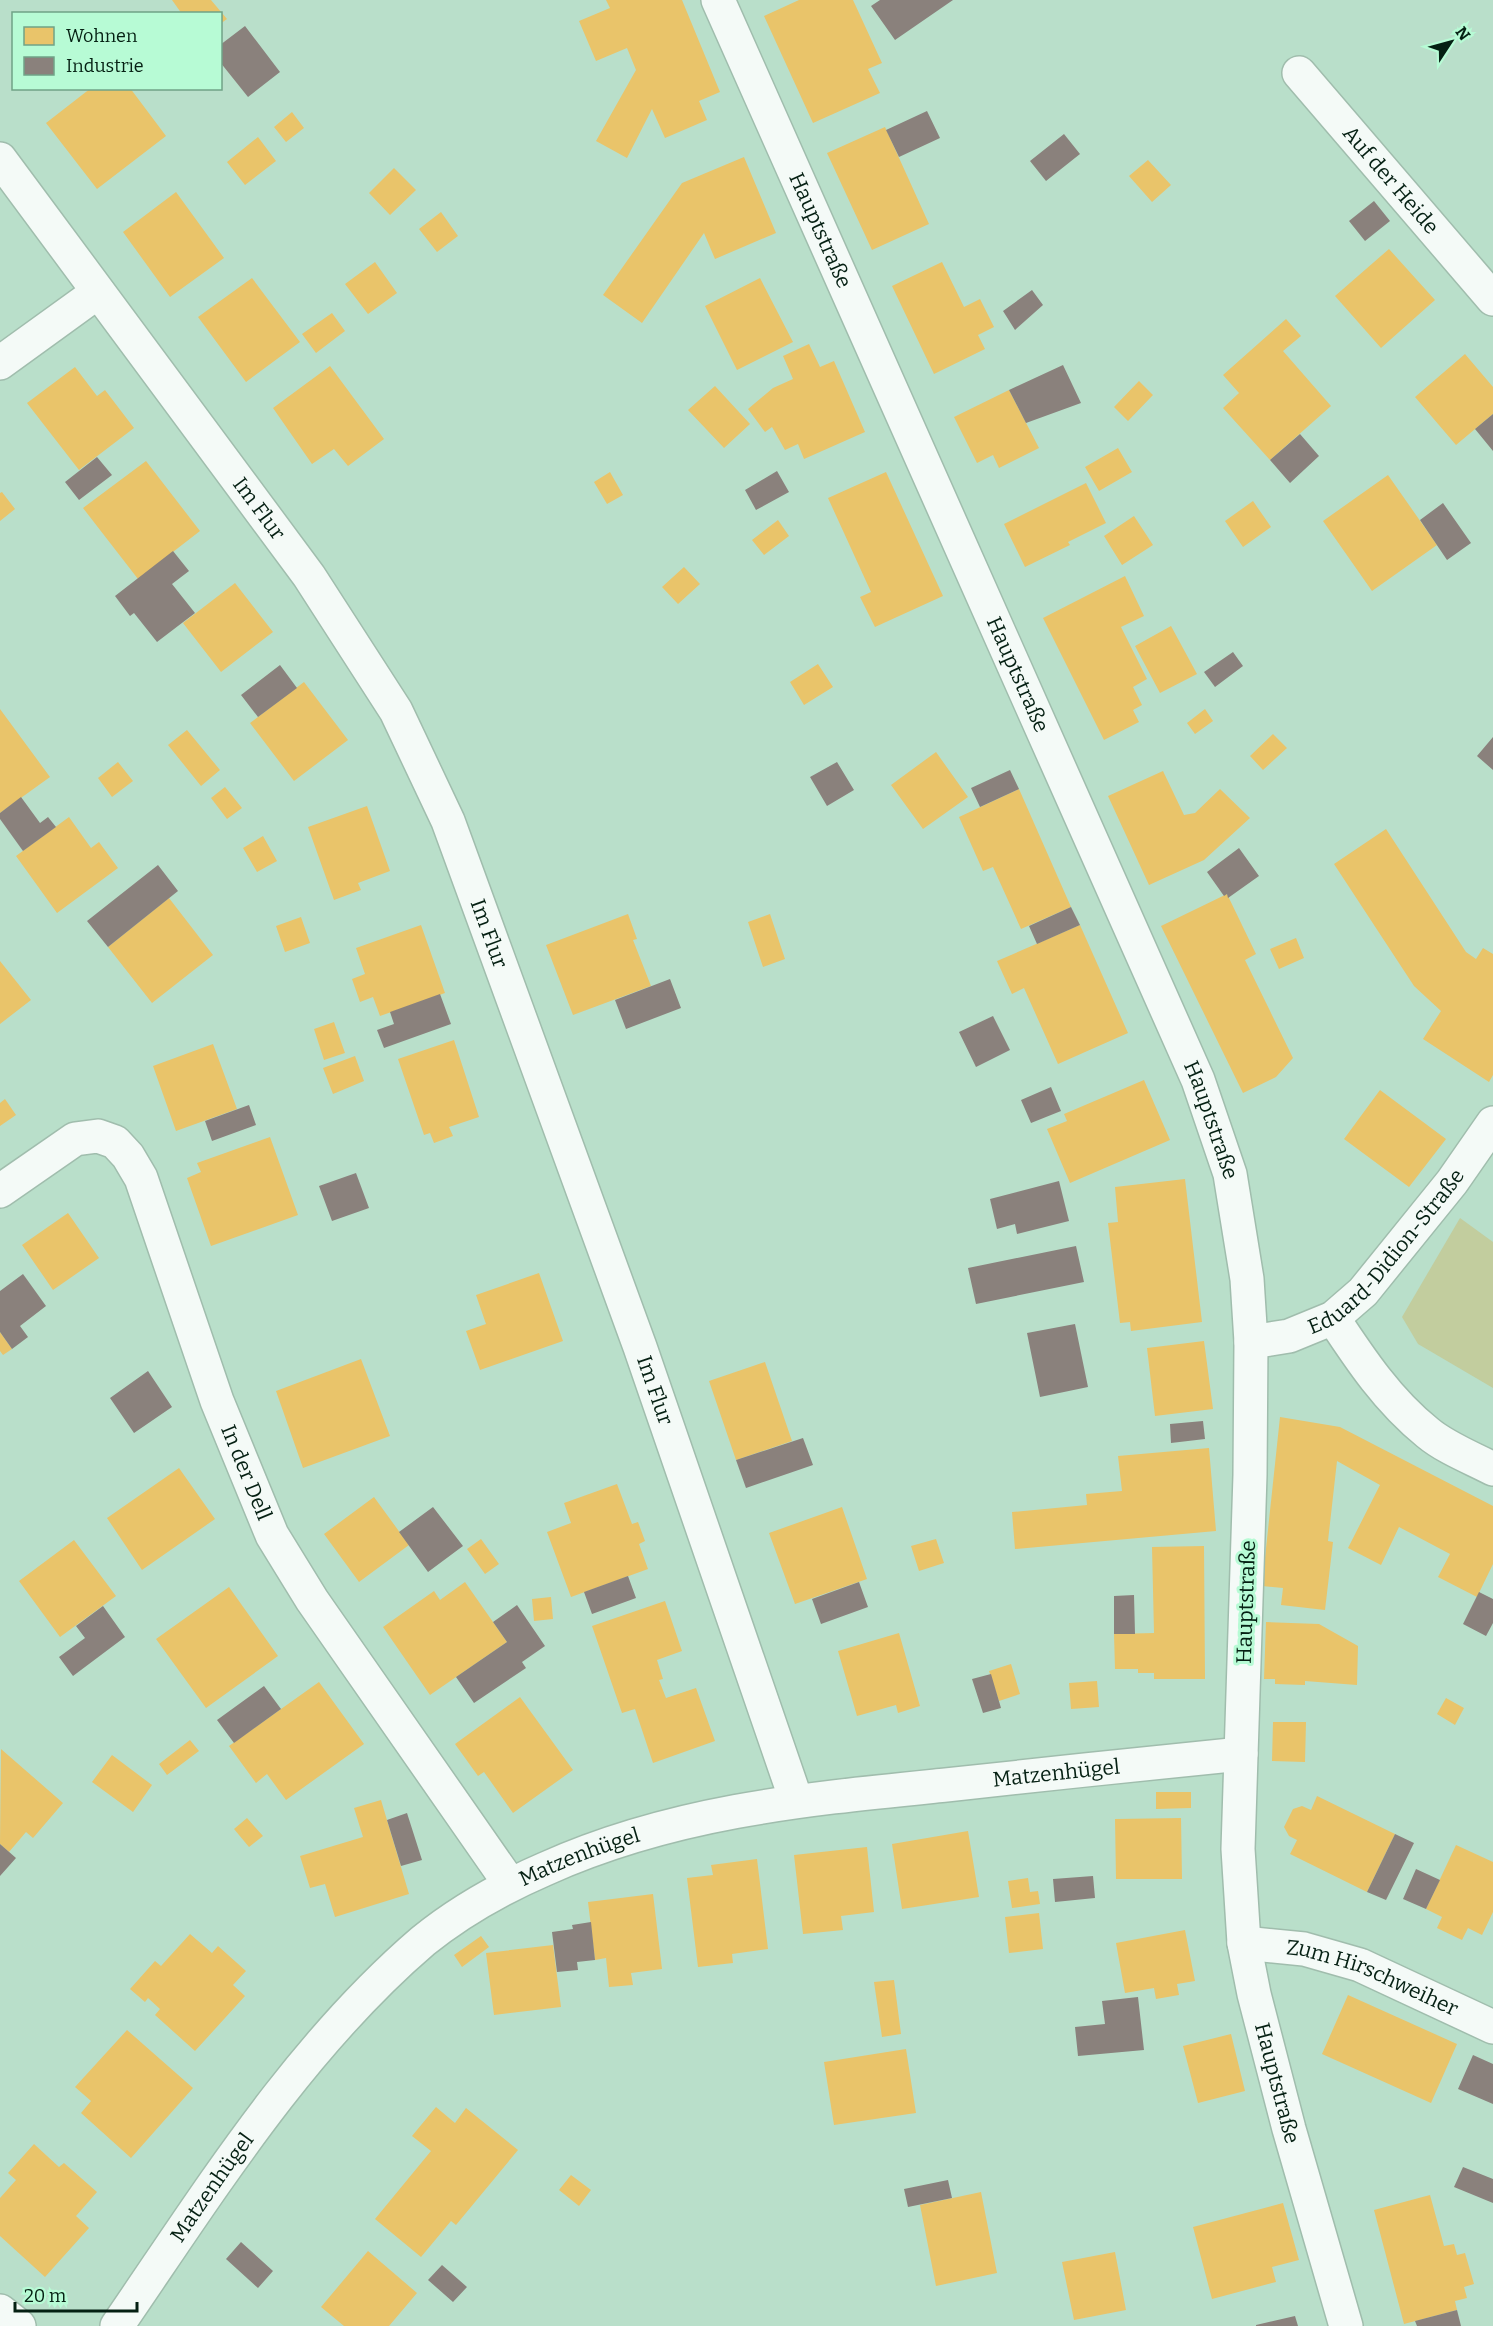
<svg xmlns="http://www.w3.org/2000/svg" width="1493" height="2326" viewBox="0 0 1493 2326" font-family="Bitter,serif">
  <style>
    .green { fill: #c2cd9e }
    .homes { fill: #e9c46a }
    .industry { fill: #8a817c }
    .lines { fill: none; stroke-linecap: round; stroke-linejoin: round }
    .minor-casing { stroke: #a0bdad; stroke-width: 36 }
    .minor { stroke: #f4faf7; stroke-width: 33 }
    .labels { text-anchor: middle; dominant-baseline: central; stroke-width: 6; stroke-linejoin: round; paint-order: stroke }
    .street-label { font-size: 21px; fill: #052013; stroke: #b7fbd5 }
  </style>
  <rect width="100%" height="100%" fill="#b9dfca"/>
  <path class="green" d="M 1460,1218 L 1493,1242 L 1493,1388 L 1418,1344 L 1402,1317 Z"/>
  <path class="homes" d="M 172,0 L 211,0 L 227,19 L 220,24 L 220,14 L 182,14 Z
    M 606,0 L 682,0 L 720,92 L 699,101 L 707,120 L 665,138 L 652,109 L 627,158 L 596,141 L 636,70 L 627,48 L 596,61 L 579,21 L 610,8 Z
    M 799,0 L 853,0 L 882,63 L 868,69 L 880,93 L 813,123 L 764,16 Z
    M 91,88 L 130,88 L 166,136 L 97,189 L 46,123 Z
    M 292,112 L 304,128 L 286,142 L 274,127 Z
    M 885,127 L 929,224 L 872,250 L 827,153 Z
    M 258,137 L 276,161 L 245,185 L 227,162 Z
    M 744,157 L 776,233 L 715,259 L 704,233 L 642,323 L 603,295 L 682,183 Z
    M 1148,160 L 1171,185 L 1152,202 L 1129,176 Z
    M 394,168 L 416,190 L 390,215 L 369,193 Z
    M 176,192 L 224,258 L 170,297 L 123,232 Z
    M 441,212 L 458,236 L 437,252 L 419,229 Z
    M 1389,249 L 1435,300 L 1381,348 L 1335,296 Z
    M 375,262 L 397,293 L 368,314 L 345,284 Z
    M 942,262 L 964,307 L 980,299 L 994,327 L 978,335 L 985,349 L 934,374 L 892,286 Z
    M 252,278 L 300,342 L 246,382 L 198,317 Z
    M 760,278 L 793,342 L 737,370 L 705,306 Z
    M 332,313 L 345,331 L 316,353 L 302,334 Z
    M 1286,319 L 1301,336 L 1283,351 L 1331,406 L 1270,460 L 1223,408 L 1239,393 L 1223,375 Z
    M 809,344 L 820,367 L 834,361 L 865,432 L 804,459 L 798,444 L 785,450 L 772,427 L 765,432 L 748,409 L 773,388 L 793,379 L 783,356 Z
    M 1465,354 L 1493,387 L 1493,414 L 1456,445 L 1415,397 Z
    M 330,366 L 384,439 L 348,466 L 334,449 L 312,464 L 273,408 Z
    M 75,367 L 97,396 L 105,390 L 134,428 L 79,470 L 27,403 Z
    M 1139,381 L 1153,395 L 1128,421 L 1114,407 Z
    M 715,386 L 750,424 L 724,448 L 688,410 Z
    M 1009,390 L 1039,448 L 999,468 L 993,455 L 977,463 L 954,417 Z
    M 1118,448 L 1132,472 L 1099,491 L 1085,467 Z
    M 146,461 L 200,531 L 138,579 L 83,508 Z
    M 610,472 L 623,495 L 607,504 L 594,482 Z
    M 886,472 L 943,596 L 875,627 L 860,597 L 871,592 L 828,498 Z
    M 1388,475 L 1437,545 L 1372,591 L 1323,521 Z
    M 1086,483 L 1106,523 L 1068,542 L 1070,545 L 1025,567 L 1004,524 Z
    M 2,492 L 15,509 L 0,521 L 0,493 Z
    M 1253,501 L 1271,527 L 1243,547 L 1225,521 Z
    M 1134,516 L 1153,545 L 1122,565 L 1104,536 Z
    M 778,520 L 789,536 L 764,555 L 752,540 Z
    M 684,567 L 700,584 L 678,604 L 662,587 Z
    M 1125,576 L 1144,616 L 1121,627 L 1147,679 L 1133,687 L 1142,705 L 1133,710 L 1139,722 L 1104,740 L 1043,618 Z
    M 235,583 L 273,632 L 221,672 L 183,623 Z
    M 1171,626 L 1197,674 L 1160,693 L 1135,646 Z
    M 818,664 L 833,687 L 804,705 L 790,682 Z
    M 304,682 L 348,740 L 294,781 L 250,723 Z
    M 0,709 L 50,777 L 0,813 Z
    M 1205,709 L 1213,721 L 1195,734 L 1187,723 Z
    M 187,730 L 220,770 L 201,786 L 168,745 Z
    M 1273,734 L 1287,748 L 1263,770 L 1250,756 Z
    M 936,752 L 968,797 L 923,829 L 891,785 Z
    M 118,762 L 133,781 L 112,797 L 98,778 Z
    M 1163,771 L 1184,815 L 1195,813 L 1220,789 L 1250,818 L 1204,860 L 1149,885 L 1108,796 Z
    M 225,787 L 242,808 L 227,819 L 211,798 Z
    M 1019,789 L 1071,907 L 1021,929 L 993,867 L 983,871 L 959,817 Z
    M 367,806 L 390,871 L 358,883 L 361,890 L 334,900 L 308,827 Z
    M 69,817 L 91,848 L 99,842 L 118,868 L 57,913 L 16,856 Z
    M 1386,829 L 1466,952 L 1476,959 L 1483,948 L 1493,954 L 1493,1075 L 1489,1082 L 1423,1039 L 1441,1011 L 1414,986 L 1334,864 Z
    M 263,836 L 277,861 L 257,872 L 243,848 Z
    M 1227,894 L 1256,954 L 1245,960 L 1293,1058 L 1276,1077 L 1243,1093 L 1161,926 Z
    M 169,898 L 213,955 L 152,1003 L 108,947 Z
    M 628,914 L 637,939 L 633,940 L 651,986 L 573,1015 L 546,945 Z
    M 770,914 L 785,959 L 763,967 L 748,922 Z
    M 301,917 L 310,943 L 285,952 L 276,926 Z
    M 421,925 L 445,993 L 380,1016 L 373,997 L 360,1002 L 352,979 L 365,974 L 356,948 Z
    M 1080,925 L 1128,1033 L 1058,1064 L 1024,988 L 1012,994 L 997,961 Z
    M 1296,938 L 1304,958 L 1279,969 L 1270,949 Z
    M 0,961 L 31,1000 L 0,1024 Z
    M 334,1022 L 345,1053 L 324,1060 L 314,1029 Z
    M 454,1040 L 479,1117 L 449,1127 L 453,1136 L 434,1143 L 430,1133 L 424,1135 L 398,1059 Z
    M 213,1044 L 237,1109 L 176,1131 L 153,1066 Z
    M 355,1056 L 364,1081 L 333,1094 L 323,1068 Z
    M 1144,1080 L 1170,1140 L 1070,1183 L 1047,1129 L 1067,1121 L 1064,1114 Z
    M 1380,1090 L 1446,1139 L 1409,1187 L 1344,1139 Z
    M 5,1099 L 16,1115 L 0,1126 L 0,1103 Z
    M 270,1137 L 298,1215 L 211,1246 L 187,1178 L 201,1172 L 197,1163 Z
    M 1185,1179 L 1202,1322 L 1131,1331 L 1130,1322 L 1120,1323 L 1108,1223 L 1118,1222 L 1115,1187 Z
    M 68,1213 L 99,1258 L 53,1290 L 22,1245 Z
    M 539,1273 L 563,1341 L 480,1370 L 466,1331 L 486,1324 L 476,1295 Z
    M 0,1332 L 12,1349 L 3,1355 L 0,1351 Z
    M 1204,1341 L 1213,1409 L 1155,1416 L 1147,1348 Z
    M 361,1359 L 390,1436 L 303,1468 L 276,1391 Z
    M 765,1362 L 792,1441 L 736,1460 L 709,1381 Z
    M 1280,1417 L 1340,1427 L 1493,1506 L 1493,1564 L 1477,1597 L 1438,1577 L 1450,1554 L 1399,1527 L 1381,1565 L 1348,1548 L 1380,1485 L 1337,1461 L 1328,1541 L 1333,1542 L 1325,1610 L 1281,1605 L 1283,1588 L 1262,1586 Z
    M 1209,1448 L 1216,1531 L 1015,1549 L 1012,1512 L 1087,1505 L 1086,1494 L 1122,1491 L 1118,1456 Z
    M 179,1468 L 215,1519 L 142,1570 L 107,1518 Z
    M 617,1484 L 632,1524 L 638,1522 L 645,1541 L 639,1544 L 648,1569 L 571,1597 L 547,1532 L 571,1523 L 564,1503 Z
    M 374,1497 L 409,1545 L 359,1582 L 324,1534 Z
    M 842,1507 L 867,1579 L 795,1604 L 769,1533 Z
    M 481,1539 L 499,1564 L 485,1574 L 467,1549 Z
    M 936,1539 L 944,1563 L 919,1571 L 911,1546 Z
    M 74,1540 L 116,1596 L 60,1637 L 19,1581 Z
    M 1204,1546 L 1205,1679 L 1154,1679 L 1154,1673 L 1138,1673 L 1138,1669 L 1115,1669 L 1114,1634 L 1154,1633 L 1152,1547 Z
    M 465,1582 L 507,1642 L 430,1695 L 383,1627 L 434,1591 L 440,1600 Z
    M 229,1587 L 278,1656 L 206,1708 L 156,1639 Z
    M 551,1597 L 553,1619 L 534,1621 L 532,1599 Z
    M 665,1601 L 682,1651 L 657,1660 L 663,1679 L 659,1680 L 666,1698 L 696,1688 L 715,1741 L 653,1763 L 635,1709 L 622,1713 L 592,1626 Z
    M 1266,1622 L 1319,1624 L 1358,1646 L 1357,1685 L 1305,1681 L 1305,1685 L 1275,1684 L 1275,1679 L 1264,1679 Z
    M 899,1633 L 920,1706 L 898,1713 L 896,1705 L 857,1716 L 838,1651 Z
    M 1011,1664 L 1020,1694 L 999,1701 L 989,1671 Z
    M 1097,1681 L 1099,1707 L 1071,1709 L 1069,1683 Z
    M 319,1682 L 364,1744 L 286,1800 L 267,1774 L 256,1783 L 229,1746 Z
    M 520,1697 L 573,1770 L 513,1813 L 484,1772 L 478,1776 L 455,1744 Z
    M 1446,1698 L 1464,1708 L 1455,1725 L 1437,1714 Z
    M 1273,1722 L 1306,1722 L 1305,1762 L 1272,1761 Z
    M 190,1740 L 199,1751 L 167,1775 L 159,1764 Z
    M 1,1749 L 63,1803 L 33,1838 L 26,1832 L 9,1852 L 0,1844 Z
    M 112,1755 L 152,1785 L 133,1812 L 92,1782 Z
    M 1156,1792 L 1191,1792 L 1191,1808 L 1156,1809 Z
    M 1317,1796 L 1395,1834 L 1367,1892 L 1290,1854 L 1297,1840 L 1289,1836 L 1284,1827 L 1293,1809 L 1302,1806 L 1311,1810 Z
    M 381,1800 L 409,1894 L 335,1917 L 325,1884 L 310,1888 L 300,1856 L 363,1837 L 354,1808 Z
    M 247,1818 L 263,1836 L 249,1847 L 234,1829 Z
    M 1181,1818 L 1182,1879 L 1116,1879 L 1115,1819 Z
    M 968,1831 L 979,1897 L 902,1909 L 892,1844 Z
    M 1456,1845 L 1493,1862 L 1493,1912 L 1482,1935 L 1468,1928 L 1462,1940 L 1437,1928 L 1442,1917 L 1426,1909 Z
    M 867,1847 L 874,1912 L 841,1916 L 843,1930 L 803,1934 L 794,1855 Z
    M 757,1859 L 768,1949 L 732,1954 L 733,1963 L 698,1967 L 687,1878 L 713,1875 L 711,1865 Z
    M 1028,1878 L 1030,1892 L 1038,1891 L 1040,1904 L 1012,1908 L 1008,1881 Z
    M 653,1894 L 662,1969 L 631,1973 L 633,1985 L 609,1987 L 606,1958 L 595,1960 L 588,1902 Z
    M 1039,1913 L 1043,1949 L 1009,1953 L 1005,1917 Z
    M 1185,1930 L 1195,1981 L 1177,1984 L 1179,1995 L 1156,1999 L 1154,1988 L 1125,1993 L 1116,1943 Z
    M 190,1934 L 212,1953 L 218,1946 L 246,1971 L 233,1985 L 245,1996 L 195,2051 L 155,2015 L 160,2009 L 148,1998 L 145,2002 L 130,1989 L 155,1961 L 161,1966 Z
    M 481,1936 L 489,1947 L 462,1967 L 454,1955 Z
    M 553,1945 L 561,2007 L 494,2015 L 486,1953 Z
    M 894,1980 L 901,2034 L 882,2037 L 874,1982 Z
    M 1348,1995 L 1457,2044 L 1431,2103 L 1322,2054 Z
    M 127,2030 L 193,2088 L 131,2158 L 81,2113 L 91,2101 L 75,2087 Z
    M 1231,2034 L 1245,2091 L 1198,2103 L 1183,2046 Z
    M 906,2049 L 916,2113 L 834,2125 L 824,2062 Z
    M 436,2107 L 455,2123 L 466,2108 L 518,2150 L 456,2225 L 451,2221 L 421,2257 L 375,2219 L 431,2151 L 412,2136 Z
    M 34,2144 L 59,2167 L 64,2163 L 97,2192 L 76,2216 L 89,2228 L 45,2277 L 0,2236 L 0,2198 L 16,2180 L 8,2173 Z
    M 571,2175 L 591,2190 L 579,2206 L 559,2190 Z
    M 981,2192 L 997,2273 L 936,2286 L 920,2205 Z
    M 1430,2195 L 1444,2246 L 1454,2244 L 1457,2255 L 1465,2253 L 1474,2284 L 1464,2287 L 1467,2298 L 1455,2301 L 1457,2310 L 1404,2324 L 1374,2210 Z
    M 1283,2203 L 1299,2260 L 1272,2267 L 1276,2282 L 1212,2299 L 1193,2227 Z
    M 368,2251 L 417,2293 L 389,2326 L 344,2326 L 321,2307 Z
    M 1115,2252 L 1126,2310 L 1074,2320 L 1062,2262 Z"/>
  <path class="industry" d="M 880,0 L 953,0 L 895,40 L 871,6 Z
    M 245,26 L 280,72 L 248,97 L 220,62 L 220,45 Z
    M 927,111 L 940,138 L 899,157 L 886,130 Z
    M 1064,134 L 1080,154 L 1046,181 L 1030,161 Z
    M 1374,201 L 1390,221 L 1365,241 L 1349,221 Z
    M 1032,290 L 1043,305 L 1015,330 L 1003,311 Z
    M 1063,365 L 1081,403 L 1026,423 L 1009,390 Z
    M 1493,414 L 1493,451 L 1475,429 Z
    M 1300,434 L 1319,456 L 1290,483 L 1270,460 Z
    M 97,457 L 112,475 L 79,500 L 65,482 Z
    M 777,471 L 789,492 L 756,510 L 745,490 Z
    M 1443,503 L 1471,543 L 1447,560 L 1420,520 Z
    M 173,551 L 189,571 L 172,584 L 195,613 L 157,642 L 134,613 L 130,616 L 115,596 Z
    M 1233,652 L 1243,666 L 1215,687 L 1204,672 Z
    M 280,665 L 297,688 L 258,717 L 241,695 Z
    M 1493,737 L 1493,770 L 1477,756 Z
    M 837,762 L 854,790 L 827,806 L 810,777 Z
    M 1010,770 L 1019,789 L 980,807 L 971,788 Z
    M 21,797 L 40,823 L 48,817 L 56,827 L 23,851 L 0,819 L 0,813 Z
    M 1239,848 L 1259,876 L 1228,898 L 1227,894 L 1224,896 L 1207,872 Z
    M 158,865 L 178,891 L 108,947 L 87,921 Z
    M 1071,907 L 1080,925 L 1037,944 L 1029,926 Z
    M 670,979 L 681,1008 L 626,1029 L 615,1000 Z
    M 440,994 L 451,1024 L 384,1048 L 377,1030 L 394,1024 L 390,1012 Z
    M 993,1016 L 1010,1050 L 976,1067 L 959,1032 Z
    M 1051,1087 L 1061,1111 L 1031,1123 L 1021,1100 Z
    M 249,1105 L 256,1125 L 212,1141 L 205,1121 Z
    M 356,1173 L 369,1208 L 332,1221 L 319,1186 Z
    M 1059,1181 L 1069,1221 L 1017,1234 L 1015,1224 L 997,1229 L 990,1199 Z
    M 1076,1246 L 1084,1282 L 976,1304 L 968,1268 Z
    M 23,1274 L 46,1306 L 20,1326 L 28,1337 L 12,1349 L 0,1332 L 0,1291 Z
    M 1075,1324 L 1088,1387 L 1040,1397 L 1027,1333 Z
    M 148,1371 L 172,1407 L 134,1433 L 110,1398 Z
    M 1203,1421 L 1205,1439 L 1171,1443 L 1170,1424 Z
    M 803,1438 L 813,1465 L 746,1488 L 736,1460 Z
    M 433,1507 L 463,1546 L 428,1572 L 399,1532 Z
    M 628,1576 L 636,1598 L 592,1614 L 584,1592 Z
    M 859,1582 L 868,1607 L 821,1624 L 812,1599 Z
    M 1479,1592 L 1493,1599 L 1493,1623 L 1486,1636 L 1463,1624 Z
    M 1134,1595 L 1135,1634 L 1114,1634 L 1114,1596 Z
    M 517,1605 L 545,1646 L 522,1662 L 526,1668 L 474,1703 L 456,1677 L 507,1642 L 493,1622 Z
    M 103,1606 L 125,1637 L 73,1676 L 59,1657 L 85,1638 L 76,1626 Z
    M 991,1674 L 1001,1708 L 983,1713 L 972,1679 Z
    M 264,1686 L 281,1709 L 234,1743 L 217,1720 Z
    M 407,1813 L 422,1860 L 401,1866 L 387,1820 Z
    M 1395,1834 L 1414,1843 L 1386,1900 L 1367,1892 Z
    M 0,1844 L 16,1858 L 0,1876 Z
    M 1416,1869 L 1440,1880 L 1426,1909 L 1403,1899 Z
    M 1093,1876 L 1095,1898 L 1055,1902 L 1053,1879 Z
    M 591,1922 L 595,1960 L 577,1962 L 578,1970 L 557,1972 L 552,1932 L 573,1929 L 572,1925 Z
    M 1138,1997 L 1144,2050 L 1078,2056 L 1075,2027 L 1105,2024 L 1102,2001 Z
    M 1473,2055 L 1493,2064 L 1493,2104 L 1458,2089 Z
    M 1463,2167 L 1493,2179 L 1493,2203 L 1454,2187 Z
    M 948,2180 L 952,2198 L 908,2207 L 904,2189 Z
    M 241,2242 L 273,2271 L 258,2288 L 226,2259 Z
    M 442,2265 L 467,2287 L 453,2302 L 428,2280 Z
    M 1457,2310 L 1461,2326 L 1417,2326 L 1415,2321 Z
    M 1295,2316 L 1298,2326 L 1256,2326 L 1256,2325 Z"/>
  <g class="lines">
    <defs>
      <g id="minor">
        <path id="s1" d="M 718,0 L 1198,1080 L 1230,1174 L 1247,1279 L 1251,1342 L 1250,1475 L 1238,1849 L 1244,1943 L 1254,1994 L 1289,2129 L 1346,2326"/>
        <path id="s2" d="M 1299,73 L 1493,299"/>
        <path id="s3" d="M 0,159 L 309,576 L 396,711 L 448,821 L 640,1347 L 796,1800"/>
        <path d="M 0,363 L 98,292"/>
        <path id="s4" d="M 0,1191 L 75,1139 L 98,1136 L 115,1142 L 128,1156 L 141,1178 L 217,1401 L 272,1535 L 312,1600 L 510,1884"/>
        <path d="M 1333,1318 C 1360,1359 1388,1401 1428,1433 C 1446,1448 1472,1458 1493,1469"/>
        <path id="s5" d="M 1251,1342 L 1289,1336 L 1333,1318 L 1363,1292 L 1452,1182 L 1493,1123"/>
        <path id="s6" d="M 1244,1943 L 1304,1949 L 1360,1965 L 1493,2027"/>
        <path d="M 0,2311 L 19,2326"/>
        <path id="s7" d="M 117,2326 C 209,2192 298,2048 423,1941 C 460,1911 501,1888 545,1869 C 674,1811 807,1799 946,1785 C 1044,1774 1143,1764 1241,1754"/>
      </g>
    </defs>
    <use href="#minor" class="minor-casing"/>
    <use href="#minor" class="minor"/>
  </g>
  <g class="labels">
    <g class="street-label">
      <text stroke="none"><textPath href="#s2" startOffset="141">Auf der Heide</textPath></text>
      <text stroke="none"><textPath href="#s1" startOffset="252">Hauptstraße</textPath></text>
      <text stroke="none"><textPath href="#s3" startOffset="435">Im Flur</textPath></text>
      <text stroke="none"><textPath href="#s1" startOffset="738">Hauptstraße</textPath></text>
      <text stroke="none"><textPath href="#s3" startOffset="921">Im Flur</textPath></text>
      <text stroke="none"><textPath href="#s1" startOffset="1224">Hauptstraße</textPath></text>
      <text stroke="none"><textPath href="#s5" startOffset="170">Eduard-Didion-Straße</textPath></text>
      <text stroke="none"><textPath href="#s3" startOffset="1407">Im Flur</textPath></text>
      <text stroke="none"><textPath href="#s4" startOffset="490">In der Dell</textPath></text>
      <text transform="translate(1246 1602) rotate(-88)">Hauptstraße</text>
      <text stroke="none"><textPath href="#s7" startOffset="1158">Matzenhügel</textPath></text>
      <text stroke="none"><textPath href="#s7" startOffset="672">Matzenhügel</textPath></text>
      <text stroke="none"><textPath href="#s6" startOffset="134">Zum Hirschweiher</textPath></text>
      <text stroke="none"><textPath href="#s1" startOffset="2196">Hauptstraße</textPath></text>
      <text stroke="none"><textPath href="#s7" startOffset="168">Matzenhügel</textPath></text>
    </g>
  </g>
  <rect x="12" y="12" width="210" height="78" fill="#b7fbd5" stroke="#70a387" stroke-width="1.5"/>
  <rect x="24" y="27" width="30" height="18" fill="#e9c46a" stroke="#70a387" stroke-width="1.5"/>
  <text x="66" y="42" font-size="18" fill="#052013">Wohnen</text>
  <rect x="24" y="57" width="30" height="18" fill="#8a817c" stroke="#70a387" stroke-width="1.5"/>
  <text x="66" y="72" font-size="18" fill="#052013">Industrie</text>
  <g transform="translate(1451 42) rotate(54)" stroke="#b7fbd5" stroke-width="4.5" paint-order="stroke">
  <path d="M0-4.5L10 22L0 15L-10 22Z" fill="#052013"/>
  <text y="-9" font-size="16" font-weight="bold" text-anchor="middle" fill="#052013">N</text>
  </g>
  <path d="M15 2302v9h122v-9" fill="none" stroke="#052013" stroke-width="3"/>
  <text x="24" y="2302" font-size="18" fill="#052013" stroke="#b7fbd5" stroke-width="4.5" paint-order="stroke">20 m</text>
</svg>
